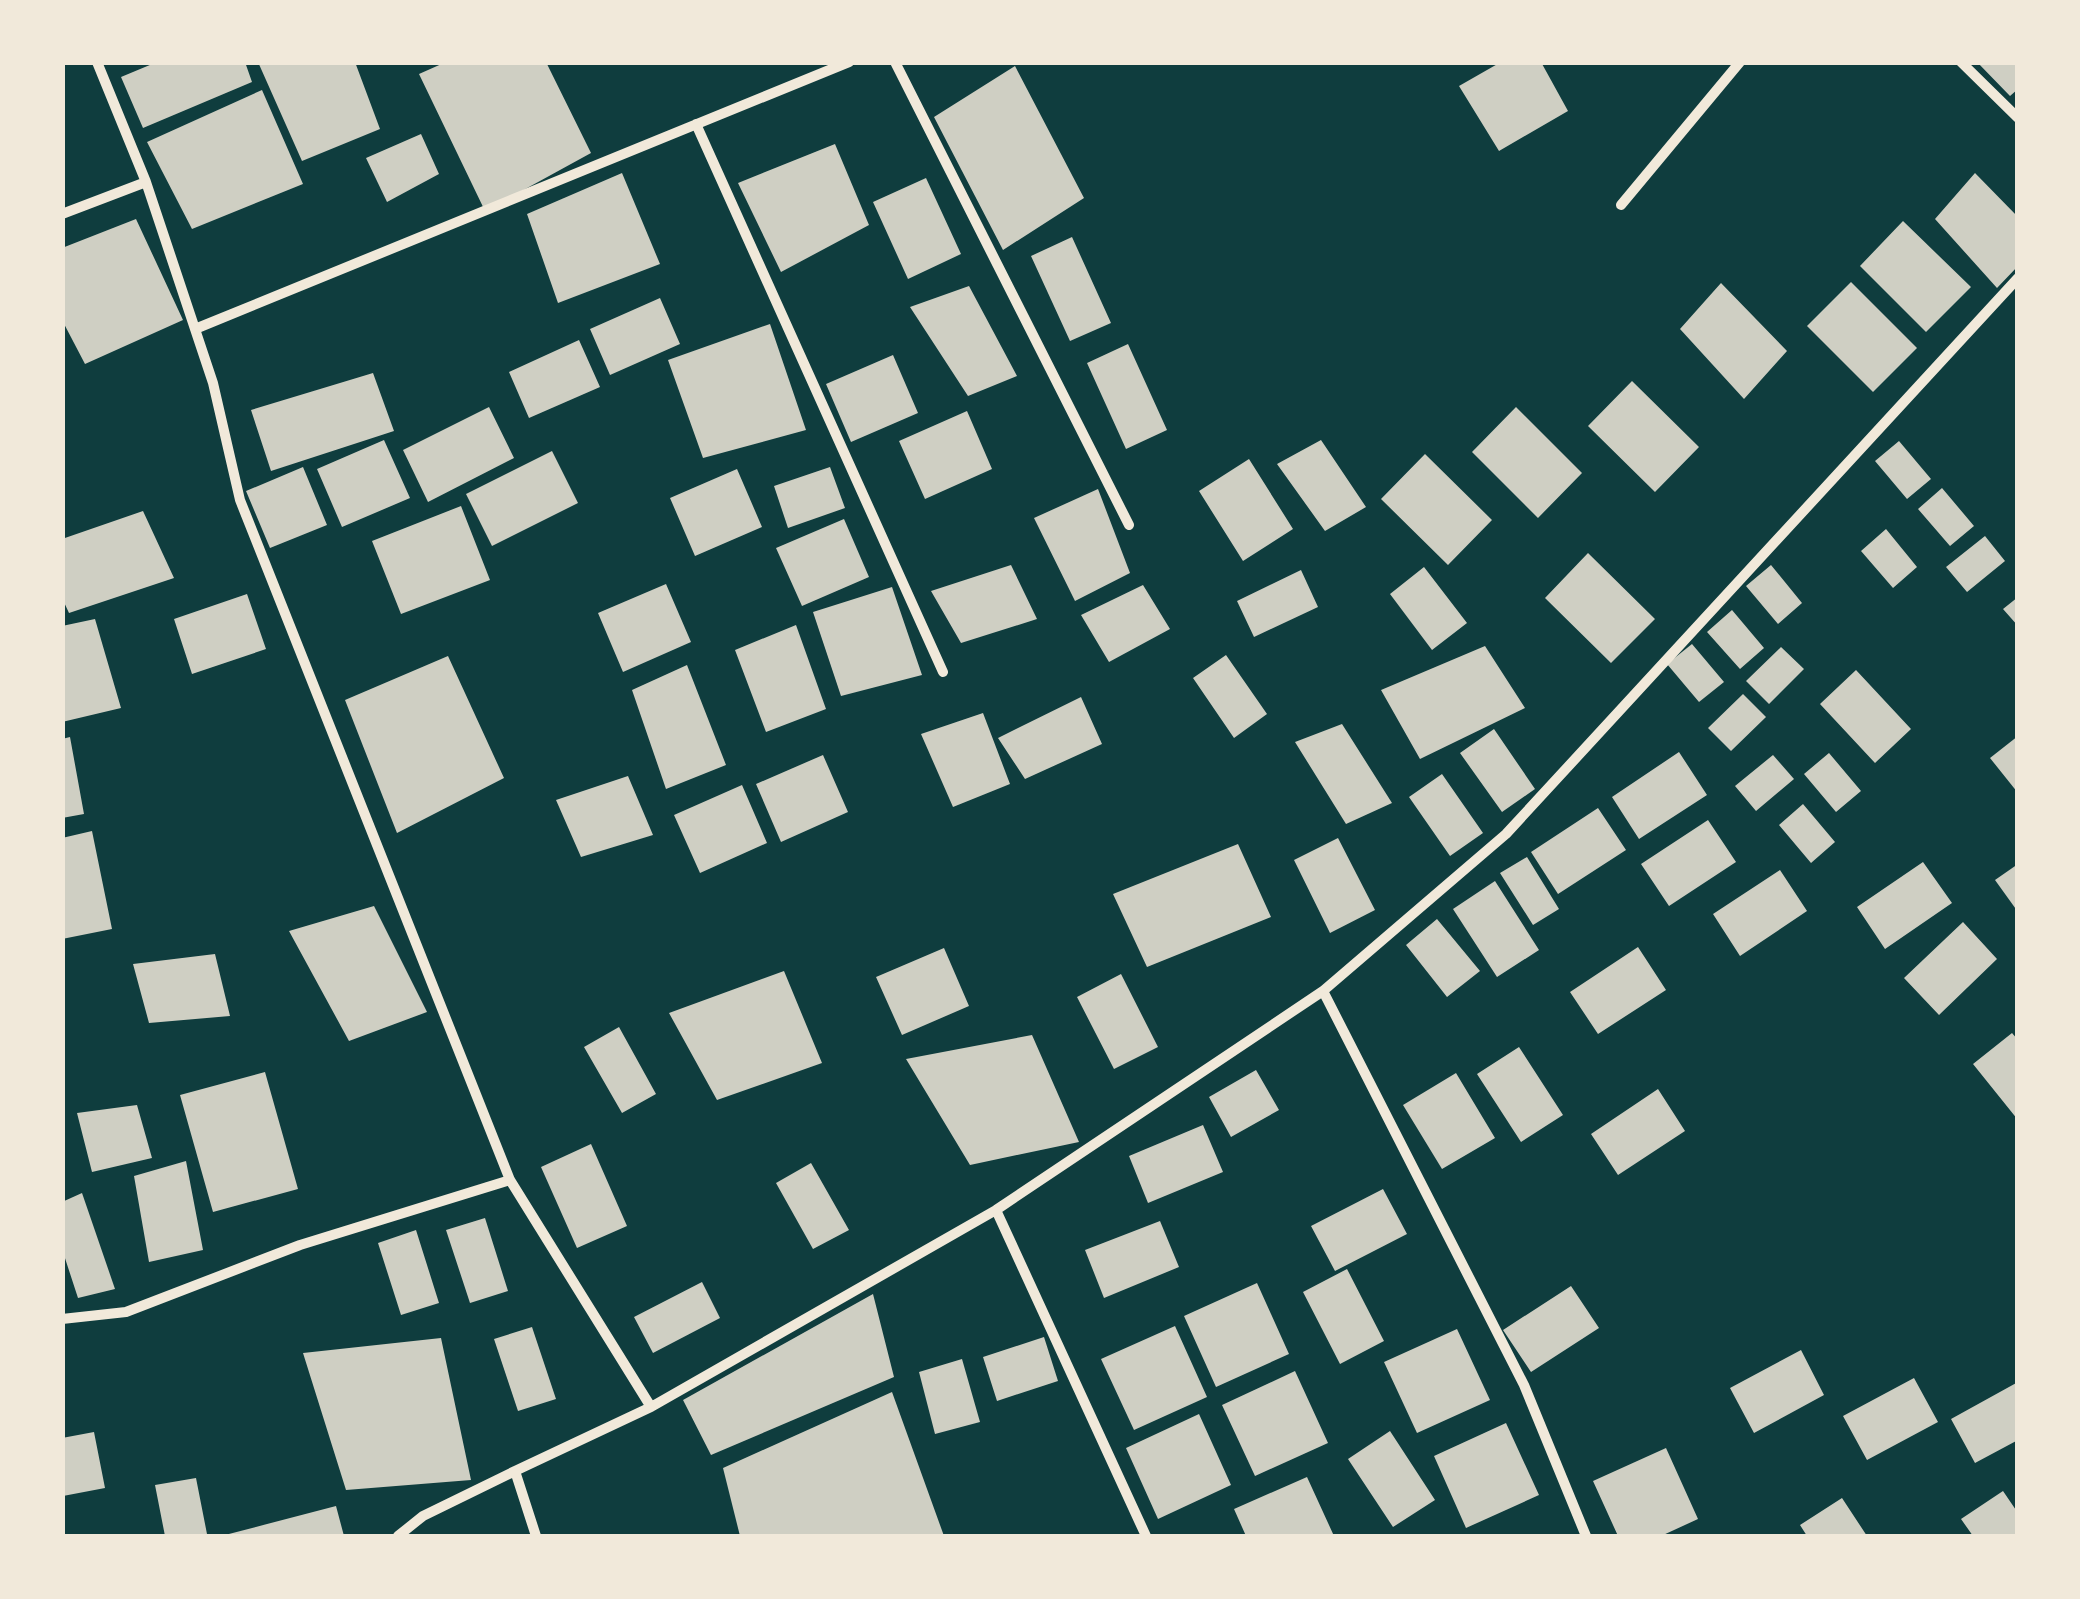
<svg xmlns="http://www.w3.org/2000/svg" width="2080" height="1599" viewBox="0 0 2080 1599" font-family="Cabin,sans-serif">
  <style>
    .building { fill: #cfcfc3 }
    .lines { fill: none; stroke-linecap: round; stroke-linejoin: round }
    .minor { stroke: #f1e9da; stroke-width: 10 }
  </style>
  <rect width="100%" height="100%" fill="#0f3d3e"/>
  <path class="building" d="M 157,62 L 245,62 L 252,82 L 143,128 L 121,77 Z
    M 258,62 L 355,62 L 380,129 L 302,161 Z
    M 446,62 L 546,62 L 591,153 L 485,211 L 419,74 Z
    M 1501,62 L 1541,62 L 1568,111 L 1499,151 L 1459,86 Z
    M 1977,62 L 2018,62 L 2018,89 L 2010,96 Z
    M 1015,66 L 1084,198 L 1003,250 L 934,117 Z
    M 262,90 L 303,184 L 192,229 L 147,142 Z
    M 421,134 L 439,174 L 387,202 L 366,158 Z
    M 835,144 L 869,225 L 781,272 L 738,183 Z
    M 622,173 L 660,264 L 558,303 L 527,214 Z
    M 1975,173 L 2018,217 L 2018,266 L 1997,288 L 1935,219 Z
    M 926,178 L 961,254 L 908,279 L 873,202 Z
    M 136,219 L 183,320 L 85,364 L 62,320 L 62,248 Z
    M 1903,221 L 1971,287 L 1926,332 L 1860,266 Z
    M 1072,237 L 1111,323 L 1070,341 L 1031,256 Z
    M 1851,282 L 1917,348 L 1873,392 L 1807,326 Z
    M 1721,283 L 1787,351 L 1744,399 L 1680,329 Z
    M 969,286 L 1017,376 L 968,396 L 910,307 Z
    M 660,298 L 680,344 L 610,375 L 590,329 Z
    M 770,324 L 806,430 L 703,458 L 668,360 Z
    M 579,340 L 600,387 L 529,418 L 509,372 Z
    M 1128,344 L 1167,430 L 1126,449 L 1087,363 Z
    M 893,355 L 918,413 L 851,442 L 826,384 Z
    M 373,373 L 394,431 L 271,471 L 251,410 Z
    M 1632,381 L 1699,447 L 1655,492 L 1588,426 Z
    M 489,407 L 514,458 L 428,502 L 403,450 Z
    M 1516,407 L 1582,473 L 1538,518 L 1472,452 Z
    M 967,411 L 992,469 L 925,499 L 899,441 Z
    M 384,440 L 410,498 L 342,527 L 317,469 Z
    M 1321,440 L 1366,507 L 1325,531 L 1277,464 Z
    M 1899,441 L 1931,479 L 1907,499 L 1875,461 Z
    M 552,451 L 578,503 L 492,546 L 466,494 Z
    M 1425,454 L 1492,520 L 1448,565 L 1381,499 Z
    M 1249,459 L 1293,529 L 1243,561 L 1199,491 Z
    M 303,467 L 327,525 L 270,548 L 246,491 Z
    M 830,467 L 845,508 L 788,528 L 774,486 Z
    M 737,469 L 762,527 L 695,556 L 670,498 Z
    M 1942,488 L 1974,526 L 1950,546 L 1918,509 Z
    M 1098,489 L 1130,573 L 1075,601 L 1034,518 Z
    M 461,506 L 490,580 L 401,614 L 372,541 Z
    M 143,511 L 174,578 L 69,613 L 62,598 L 62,539 Z
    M 844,519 L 869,577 L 802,606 L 776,548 Z
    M 1886,529 L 1917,567 L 1893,588 L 1861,551 Z
    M 1985,536 L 2005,561 L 1967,592 L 1946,567 Z
    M 1588,553 L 1655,619 L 1611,663 L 1545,598 Z
    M 1011,565 L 1037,619 L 961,643 L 931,591 Z
    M 1771,565 L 1802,603 L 1778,624 L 1746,586 Z
    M 1424,567 L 1467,623 L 1432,650 L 1390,594 Z
    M 1301,570 L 1318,607 L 1254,637 L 1237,601 Z
    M 666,584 L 691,642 L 623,672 L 598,613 Z
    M 1143,585 L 1170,629 L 1109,662 L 1081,615 Z
    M 892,587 L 922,675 L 841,696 L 813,612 Z
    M 247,594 L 266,649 L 192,674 L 174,619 Z
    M 2018,597 L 2018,626 L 2003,609 Z
    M 1732,610 L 1764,648 L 1740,669 L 1707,632 Z
    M 95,619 L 121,708 L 62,722 L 62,626 Z
    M 796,625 L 826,709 L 766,732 L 735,650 Z
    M 1692,644 L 1724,682 L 1699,702 L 1667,664 Z
    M 1485,646 L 1525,708 L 1420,759 L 1381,690 Z
    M 1781,647 L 1804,669 L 1769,704 L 1746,681 Z
    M 1226,655 L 1267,714 L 1234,738 L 1193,678 Z
    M 448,656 L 504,778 L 397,833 L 345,700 Z
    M 687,665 L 726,765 L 666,789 L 632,690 Z
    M 1856,670 L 1911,729 L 1875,763 L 1820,704 Z
    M 1743,694 L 1766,717 L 1731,751 L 1708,728 Z
    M 1081,697 L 1102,744 L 1025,779 L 998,738 Z
    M 983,713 L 1010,784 L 953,807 L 921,734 Z
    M 1342,724 L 1392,803 L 1346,824 L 1295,742 Z
    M 1494,729 L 1535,789 L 1502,812 L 1460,753 Z
    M 2018,736 L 2018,793 L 1990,758 Z
    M 70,737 L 84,814 L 62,818 L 62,739 Z
    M 1679,752 L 1707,795 L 1639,839 L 1612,797 Z
    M 1829,753 L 1861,791 L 1836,812 L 1804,774 Z
    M 823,755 L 848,812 L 781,842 L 756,784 Z
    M 1773,755 L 1794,779 L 1756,811 L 1735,786 Z
    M 1442,774 L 1483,833 L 1450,856 L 1409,797 Z
    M 628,776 L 653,835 L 581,857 L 556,800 Z
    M 742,785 L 767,843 L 700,873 L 674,815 Z
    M 1803,804 L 1835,842 L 1811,863 L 1779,825 Z
    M 1598,808 L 1626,850 L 1558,894 L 1531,852 Z
    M 1708,820 L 1736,862 L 1669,906 L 1641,864 Z
    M 92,831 L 112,929 L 62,939 L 62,838 Z
    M 1338,838 L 1375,910 L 1330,933 L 1294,860 Z
    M 1238,844 L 1271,917 L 1147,967 L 1113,894 Z
    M 1527,857 L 1559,909 L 1533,925 L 1500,873 Z
    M 1923,862 L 1952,903 L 1885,949 L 1857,907 Z
    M 2018,864 L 2018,912 L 1995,880 Z
    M 1780,870 L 1807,911 L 1740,956 L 1713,914 Z
    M 1495,881 L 1539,950 L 1497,977 L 1453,909 Z
    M 374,906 L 427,1012 L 349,1041 L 289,931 Z
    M 1437,919 L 1480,971 L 1447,997 L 1406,945 Z
    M 1963,922 L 1997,959 L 1939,1015 L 1904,978 Z
    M 1638,947 L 1666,990 L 1598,1034 L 1570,992 Z
    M 944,948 L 969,1006 L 902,1035 L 876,977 Z
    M 215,954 L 230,1016 L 149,1023 L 133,964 Z
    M 784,971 L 822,1063 L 717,1100 L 669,1013 Z
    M 1121,974 L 1158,1047 L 1114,1069 L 1077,997 Z
    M 619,1027 L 656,1094 L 622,1113 L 584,1047 Z
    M 2012,1033 L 2018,1040 L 2018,1120 L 1973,1064 Z
    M 1032,1035 L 1079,1142 L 970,1165 L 906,1059 Z
    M 1519,1047 L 1563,1115 L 1521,1142 L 1477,1074 Z
    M 1256,1070 L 1279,1110 L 1231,1137 L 1209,1097 Z
    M 265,1072 L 298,1189 L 213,1212 L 180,1095 Z
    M 1456,1073 L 1495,1138 L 1442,1169 L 1403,1105 Z
    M 1658,1089 L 1685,1131 L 1618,1175 L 1591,1134 Z
    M 137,1105 L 152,1158 L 92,1172 L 77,1113 Z
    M 1203,1125 L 1223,1172 L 1148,1203 L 1129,1156 Z
    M 591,1144 L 627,1226 L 577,1248 L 541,1167 Z
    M 186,1161 L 203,1250 L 149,1262 L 134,1176 Z
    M 811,1163 L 849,1230 L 813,1249 L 776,1183 Z
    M 1383,1189 L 1407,1234 L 1335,1271 L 1311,1226 Z
    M 82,1193 L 115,1289 L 78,1298 L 62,1249 L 62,1202 Z
    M 485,1218 L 508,1291 L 470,1303 L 446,1230 Z
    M 1160,1221 L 1179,1267 L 1104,1298 L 1085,1250 Z
    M 416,1230 L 439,1303 L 401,1315 L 378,1243 Z
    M 1347,1269 L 1384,1341 L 1340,1364 L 1303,1292 Z
    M 702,1282 L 720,1318 L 653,1353 L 634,1317 Z
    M 1257,1283 L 1289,1354 L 1216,1387 L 1184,1316 Z
    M 1571,1286 L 1599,1328 L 1531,1372 L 1503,1330 Z
    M 873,1294 L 894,1377 L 711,1455 L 683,1400 Z
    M 1175,1326 L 1207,1397 L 1134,1430 L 1101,1359 Z
    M 532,1327 L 556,1399 L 518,1411 L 494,1339 Z
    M 1457,1329 L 1490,1400 L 1417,1433 L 1384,1362 Z
    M 1044,1337 L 1058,1381 L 997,1401 L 983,1357 Z
    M 441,1338 L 471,1480 L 346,1490 L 303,1353 Z
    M 1801,1350 L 1824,1395 L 1754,1433 L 1730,1388 Z
    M 962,1359 L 980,1422 L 935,1434 L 919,1372 Z
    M 1295,1371 L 1328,1443 L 1255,1476 L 1222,1405 Z
    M 1914,1378 L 1938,1422 L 1867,1460 L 1843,1416 Z
    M 2018,1382 L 2018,1440 L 1975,1463 L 1951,1419 Z
    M 892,1392 L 944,1536 L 740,1536 L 723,1468 Z
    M 1199,1414 L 1231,1485 L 1158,1519 L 1126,1448 Z
    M 1506,1423 L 1539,1495 L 1466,1528 L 1434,1456 Z
    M 1390,1431 L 1435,1500 L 1393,1527 L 1348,1459 Z
    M 94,1432 L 105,1488 L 63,1496 L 62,1438 Z
    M 1666,1448 L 1698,1519 L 1661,1536 L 1618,1536 L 1593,1481 Z
    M 1307,1477 L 1334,1536 L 1246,1536 L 1234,1509 Z
    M 196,1478 L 207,1534 L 165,1536 L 155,1485 Z
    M 2003,1491 L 2018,1513 L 2018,1536 L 1973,1536 L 1961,1519 Z
    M 1842,1498 L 1867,1536 L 1807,1536 L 1800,1525 Z
    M 336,1506 L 344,1536 L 225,1536 L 225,1535 Z"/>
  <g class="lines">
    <path class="minor" d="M 97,62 L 146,182 L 213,383 L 240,500 L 510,1180 L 651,1407
      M 895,62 L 1129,525
      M 1961,62 L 2018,118
      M 696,124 L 943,672
      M 1621,205 L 1740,62
      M 62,214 L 146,182
      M 195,329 L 849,62
      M 1323,991 L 1524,1385 L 1586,1536
      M 996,1210 L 1146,1536
      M 62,1319 L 126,1312 L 300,1245 L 510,1180
      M 398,1536 L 423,1516 L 515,1471
      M 536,1536 L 515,1471 L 651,1407 L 996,1210 L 1323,991 L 1506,834 L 2018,278"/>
  </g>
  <rect width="2080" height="1599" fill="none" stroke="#f1e9da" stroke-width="130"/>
</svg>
